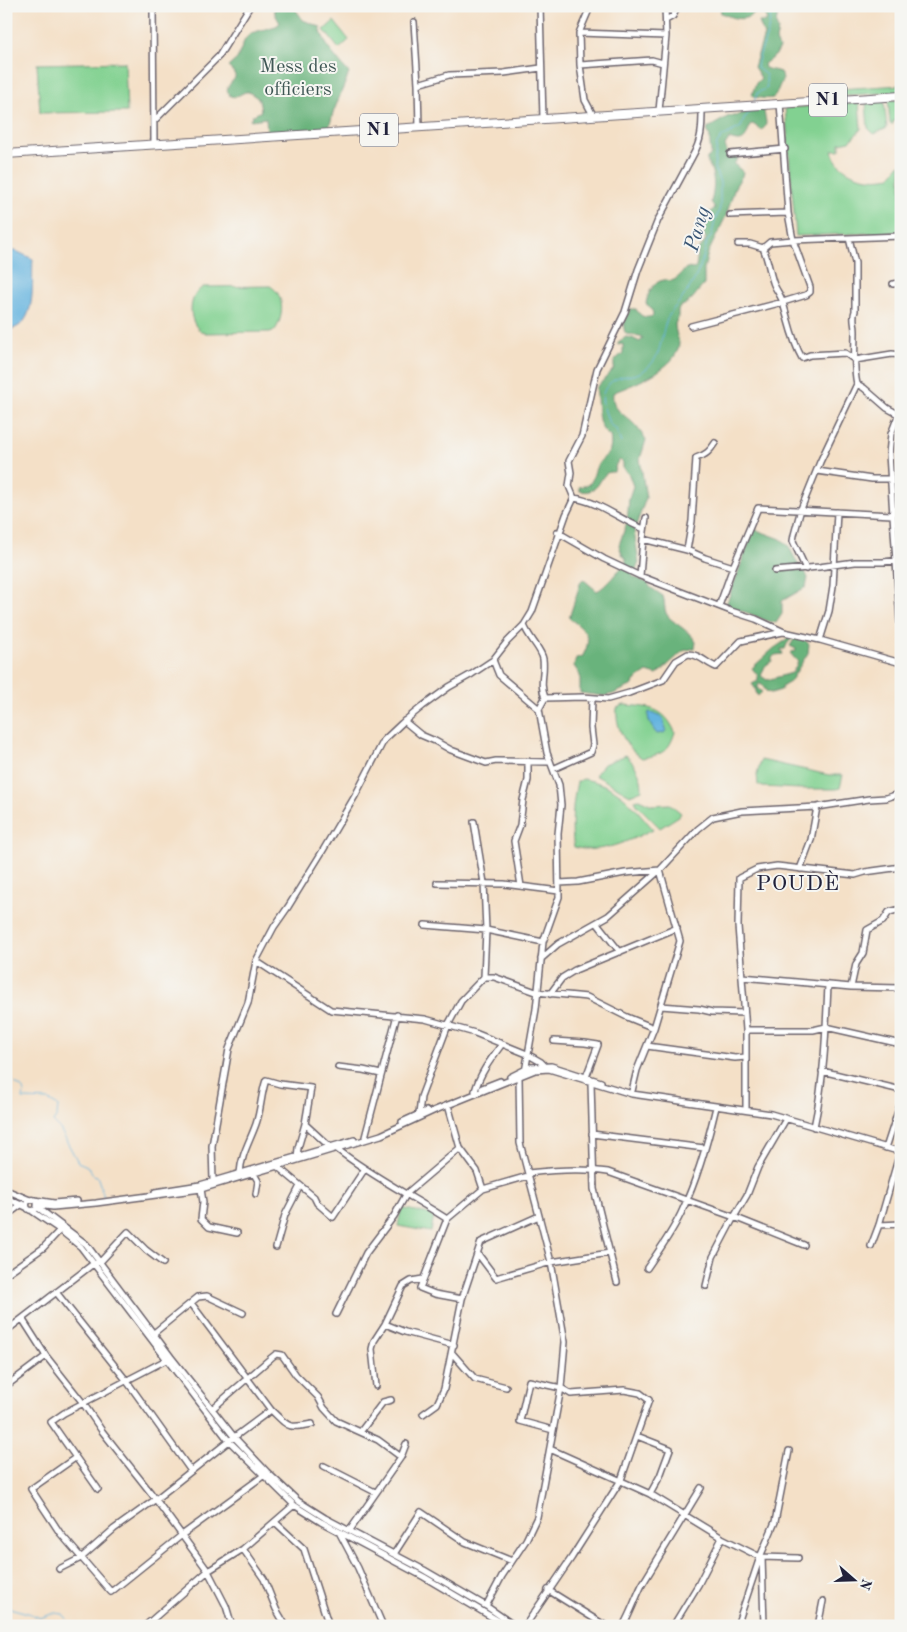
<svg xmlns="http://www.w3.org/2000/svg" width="907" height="1632" viewBox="0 0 907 1632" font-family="'Old Standard TT',serif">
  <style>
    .green { fill: #82d191; stroke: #527a66 }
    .forest { fill: #69b37b; stroke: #466a5b }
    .water { fill: #65b4df; stroke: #446b8d }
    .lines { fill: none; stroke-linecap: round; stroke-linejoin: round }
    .stream { stroke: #65b4df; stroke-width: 1 }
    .minor-casing { stroke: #6c646c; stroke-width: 8 }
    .highway-casing { stroke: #6c646c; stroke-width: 10 }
    .minor { stroke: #fff; stroke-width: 5 }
    .highway { stroke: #fff; stroke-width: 8 }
    .labels { text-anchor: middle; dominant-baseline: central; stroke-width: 4; stroke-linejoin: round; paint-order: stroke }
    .shield { fill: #f6f6f2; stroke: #626272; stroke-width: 1 }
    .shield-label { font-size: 19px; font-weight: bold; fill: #22223b }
    .park-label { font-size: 20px; fill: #3f5755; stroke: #f6f6f2 }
    .water-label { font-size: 21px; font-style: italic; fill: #395574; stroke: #f6f6f2 }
    .quarter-label { font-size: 22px; letter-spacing: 1px; fill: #22223b; stroke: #f6f6f2 }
  </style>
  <rect width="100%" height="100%" fill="#f6f6f2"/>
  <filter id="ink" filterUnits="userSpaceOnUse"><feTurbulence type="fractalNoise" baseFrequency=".02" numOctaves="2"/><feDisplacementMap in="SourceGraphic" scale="10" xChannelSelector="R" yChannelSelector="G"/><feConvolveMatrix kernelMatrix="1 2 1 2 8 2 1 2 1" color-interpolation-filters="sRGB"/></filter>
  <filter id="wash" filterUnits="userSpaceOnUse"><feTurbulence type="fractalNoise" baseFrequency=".0096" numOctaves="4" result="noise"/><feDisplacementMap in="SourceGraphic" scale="20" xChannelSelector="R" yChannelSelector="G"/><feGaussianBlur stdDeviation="1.12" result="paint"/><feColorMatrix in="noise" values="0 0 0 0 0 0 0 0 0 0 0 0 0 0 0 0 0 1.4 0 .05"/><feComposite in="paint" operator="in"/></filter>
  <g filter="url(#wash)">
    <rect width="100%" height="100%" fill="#f4e0c7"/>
    <path class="green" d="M 334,21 L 349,40 L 339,49 L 324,30 Z
      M 125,62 L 127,112 L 40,113 L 37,64 Z
      M 901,85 L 901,92 L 812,97 L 817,90 L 823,90 Z
      M 888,100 L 901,100 L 901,125 L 899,121 L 893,121 L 893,124 L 890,124 Z
      M 884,101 L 887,128 L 874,134 L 868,128 L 866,103 Z
      M 859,103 L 861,129 L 850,141 L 840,143 L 840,150 L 832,150 C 837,175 869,182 890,177 L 901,163 L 901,232 L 796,236 L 785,108 Z
      M 270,286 C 285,294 284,317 275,330 L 270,332 L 204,333 C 187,325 187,296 203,287 Z
      M 624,705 C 649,707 664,707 675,732 C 669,752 661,755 642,758 C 626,748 615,727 617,708 Z
      M 626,755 C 636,766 642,775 642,790 L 630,795 L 595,775 L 604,764 Z
      M 761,760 L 829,775 L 843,775 L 840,788 L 837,789 L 800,789 L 763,787 L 758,785 L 757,774 Z
      M 583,779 C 618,785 631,803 653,829 C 630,841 599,855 574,847 C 570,830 573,799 577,782 Z
      M 639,799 L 652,805 L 670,804 L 681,813 L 679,816 L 660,828 L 637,805 L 635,800 Z
      M 401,1208 L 434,1215 L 431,1232 L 398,1226 Z"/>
    <path class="forest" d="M 274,6 L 293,6 L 303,20 L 320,27 C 324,46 336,58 349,73 L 333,113 L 329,128 L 267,132 L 266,118 L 250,120 L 252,116 L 261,111 L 259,99 L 249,92 L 245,92 L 235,97 L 230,96 L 227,90 C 230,78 243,80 228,67 L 237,59 L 245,39 L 251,33 L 276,26 L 280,23 L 275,14 Z
      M 720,6 L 779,6 L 776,24 L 778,30 L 776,40 L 779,48 L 776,55 L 764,64 L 765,68 C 770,70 775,70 780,72 L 783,79 C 772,98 781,101 754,97 L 752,94 L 756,83 L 761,78 L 754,67 L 764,35 L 759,22 L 766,22 L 767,20 L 763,11 L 757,10 C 746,23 735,19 721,13 Z
      M 747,110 L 764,110 C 764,118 770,126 761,130 L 753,124 L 750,125 C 746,140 744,144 729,139 L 725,145 L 728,156 L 735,156 L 738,158 L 734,164 L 743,172 L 742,176 L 735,187 L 726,216 L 708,253 L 704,269 L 704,285 C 697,291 691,304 681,306 L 678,310 L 678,317 L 675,324 C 675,331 678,338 679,343 C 679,367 635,384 617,391 L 613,393 C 611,409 624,414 633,423 C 638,428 642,434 646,440 L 640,459 L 646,498 L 634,531 L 639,563 L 632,576 L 648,583 L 650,587 L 663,596 C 665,601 664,608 666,613 C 670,622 689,629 696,642 L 695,648 L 683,651 L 657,675 L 647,672 L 634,681 L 633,685 L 613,694 L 604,696 L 580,693 L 580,675 L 574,666 L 576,658 L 582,657 C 594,637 585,630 569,618 L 581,581 L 584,580 L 597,591 C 606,587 617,571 626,563 L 626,559 L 622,554 L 619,545 L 627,522 L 629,498 L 633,486 L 629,475 L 623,468 L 623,463 L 620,460 L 616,464 L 614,472 C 597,470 604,495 580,491 L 579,487 C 595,484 591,480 596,468 C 602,454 614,457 610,436 C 594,427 599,403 596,388 L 612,371 L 614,368 L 614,361 L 623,353 L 623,344 L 618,345 L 618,342 L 626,337 L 632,338 L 640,342 L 643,338 L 640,336 L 626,334 C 621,326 625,317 631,309 L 636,309 C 640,316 645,319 653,316 C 653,310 651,307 646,304 C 647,295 653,281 664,280 C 666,279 669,281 671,281 C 678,279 682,273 686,268 L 694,269 L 696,267 L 698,250 L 705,242 L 706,238 L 703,233 L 709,213 L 715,208 L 711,202 C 715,187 715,174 707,161 L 707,158 L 711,155 C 711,150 709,140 710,136 L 707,133 L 708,128 L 729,116 L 736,116 Z
      M 754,529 L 781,539 L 788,545 L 798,564 L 805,571 L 808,578 L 806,587 L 782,601 L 782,614 L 776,623 C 767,622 761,618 753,615 C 744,611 735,610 726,605 Z
      M 792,636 L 793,637 L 787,644 L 785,649 L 781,649 L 783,654 L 775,655 L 772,658 L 772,661 L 765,666 L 761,676 L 767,680 L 792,673 L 798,662 L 790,653 L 792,651 L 795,652 L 796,649 L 790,646 L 795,638 L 805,640 L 809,644 L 808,653 L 790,682 L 783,686 L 781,690 L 771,693 L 767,692 L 761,684 L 759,684 L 757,688 L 762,692 L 758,696 L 757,695 L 755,688 L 752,684 L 758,681 L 758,676 L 752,668 L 773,649 Z"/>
    <path class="water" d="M 6,251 L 16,251 L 33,259 C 31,282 39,328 6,330 Z
      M 649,712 L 663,718 L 666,730 L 664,733 L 657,734 C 652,728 646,719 649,712 Z"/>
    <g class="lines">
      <path class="stream" d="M 754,103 L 757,93 L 767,88 L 766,75 L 757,68 C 758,56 764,45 767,34 C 770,24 770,15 774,6
        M 621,443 L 616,429 L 609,424 C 607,414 599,401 604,391 C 614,372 630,379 643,371 C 664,358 659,336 668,317 C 673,308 681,301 686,293 C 698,276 703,261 707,241 L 711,237 L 715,221 L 720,208 L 720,182 L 714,168 L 717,144 L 722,137 L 741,127 L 744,119 L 752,109
        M 6,1070 C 8,1073 11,1078 13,1081 C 20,1089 26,1086 23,1099 L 48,1100 L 58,1106 L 57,1116 L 53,1122 L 60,1129 L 78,1162 L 87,1166 L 93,1175 L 97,1176 L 103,1193 L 104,1200
        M 6,1607 L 28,1613 L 40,1618 L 55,1613 L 63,1614 L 73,1626"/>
    </g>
  </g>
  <g filter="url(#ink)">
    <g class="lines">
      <defs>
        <path id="minor" d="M 153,6 L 154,143
          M 540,6 L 543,119
          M 588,6 L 588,12 L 579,33 L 580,65 L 585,100 L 593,115
          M 666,20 L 673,16 L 676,10 L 680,6
          M 414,22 L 418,84 L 419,128
          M 579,33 L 666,36
          M 580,65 L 652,60 L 663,63
          M 418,84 L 449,75 L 504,73 L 541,68
          M 659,111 L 666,36 L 665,6
          M 155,120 L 219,56 L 250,6
          M 730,154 L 785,149
          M 730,215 L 788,213
          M 738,244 L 750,244 L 763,248 C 768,259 769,270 773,282 C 775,289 781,295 783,303 C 789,322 792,341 802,358 L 810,355 L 845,353 L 855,360 L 892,354 L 901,355
          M 763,248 L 770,242 L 793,240 L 901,236
          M 893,284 L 901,283
          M 691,326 L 783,302 L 806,295 L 810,292 L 810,287 L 793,240 L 788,213 L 780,103
          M 857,384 L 864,388 L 887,408 L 898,414
          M 901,408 L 891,434 L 889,454 L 901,638
          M 817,471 L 872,479 L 890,479
          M 574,498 C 600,502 620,520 644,529
          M 557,532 L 604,559 L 640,576 L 731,611 L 756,619 L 784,632 L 820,640 L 901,663
          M 643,539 L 687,550 L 705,558 L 733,567
          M 687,550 L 692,521 L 696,458 C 706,455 710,451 715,443
          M 806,569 L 793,541 L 794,535 L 801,509 L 820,462 L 857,384 C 853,367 855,348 855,331 C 855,323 852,318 855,311 L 855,263 L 849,238
          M 775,571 L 819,567 L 855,562 L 883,562 L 901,560
          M 640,576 L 643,539 L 646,518
          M 719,606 L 733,567 L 758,508 L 892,515
          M 524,625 C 528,637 542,650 543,659 C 545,674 539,682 545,698 L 539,709
          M 820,640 L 829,611 L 833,586 L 837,512
          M 493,660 L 499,675 L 539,709 L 547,753 L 559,785 L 561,805 L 558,834 L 559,897 L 543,942 L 536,1009 L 525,1072
          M 545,698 L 583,697 L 608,699 L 629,693 L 663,680 L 676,661 L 688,654 C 699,654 706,663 716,667 L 741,641 L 783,632
          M 404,721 L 421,735 L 435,741 L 451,750 L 486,763 L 496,761 L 550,762
          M 553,769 L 591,752 L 593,745 L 591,728 L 592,698
          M 474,822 L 484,883 L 486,930 L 484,977
          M 800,869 L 811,840 L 817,807
          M 437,883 L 504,884 L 559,891
          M 559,883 L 578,882 L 625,873 L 660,870 L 680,941 L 654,1028 L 637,1070 L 632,1091
          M 521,886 L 514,841 L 520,825 L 523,800 L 528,780 L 528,761
          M 597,923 L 620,952
          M 425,925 L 486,930 L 543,942
          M 541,959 L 558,944 L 608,916 L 660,870 L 698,829 L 713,817 L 742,811 L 817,807 L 869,799 L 886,798 L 901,793
          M 256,961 L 331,1010 L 425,1019 L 475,1033 L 527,1054 L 541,1062 L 544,1065
          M 742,977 L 851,987 L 901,988
          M 851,987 L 856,964 L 863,953 L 867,930 L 883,921 L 889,912 L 901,909
          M 550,994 L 562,978 L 575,970 L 677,928
          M 661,1006 L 699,1009 L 712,1012 L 744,1013
          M 746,1030 L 813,1030 L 826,1027 L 901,1044
          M 554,1041 L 585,1043 L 598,1045 L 586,1077
          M 647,1046 L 735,1058 L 746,1057
          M 338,1067 L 363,1070 L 381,1074
          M 822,1071 L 901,1090
          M 510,1077 L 530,1067 L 551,1066 L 601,1082
          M 591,1083 L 594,1189 L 617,1282
          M 482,1088 L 500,1081
          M 475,1091 C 480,1073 491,1059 502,1044
          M 448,1105 L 460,1148 L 477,1171 L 483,1189
          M 746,1108 L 746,1030 L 738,926 L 739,878 L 757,869 L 777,866 L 855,875 L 865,872 L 901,867
          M 419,1114 L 421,1097 L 448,1025 L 461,1001 L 484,977 L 494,977 L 536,992 L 587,997 L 627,1017 L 654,1028
          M 402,1122 L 426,1111
          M 305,1124 L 330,1147
          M 814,1127 C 824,1081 826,1032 828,985
          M 592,1134 L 704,1148
          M 365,1137 L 397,1015
          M 886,1148 L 901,1102
          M 337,1149 C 371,1176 410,1195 447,1219
          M 278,1167 L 314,1197 L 317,1203 L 333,1217 L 364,1170
          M 240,1173 C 241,1155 250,1141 256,1124 C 261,1110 261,1094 266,1080 L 280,1084 L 311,1088 L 305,1124 L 298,1148 L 297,1158
          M 528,1173 C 554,1170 582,1168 608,1172 L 734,1217 L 747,1195 L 758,1167 L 786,1119
          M 254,1174 L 258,1181 L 256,1194
          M 213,1181 L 212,1146 L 229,1049 L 248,1003 L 256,961 L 274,927 L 288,907 L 322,852 L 355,796 L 384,740 L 402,723 L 423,706 L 449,687 L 472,674 L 493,660 L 507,642 L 524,625 L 532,612 L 566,515 L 574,498 L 569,486 L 571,473 L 569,461 L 582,436 L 597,369 L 625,312 L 638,270 L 658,220 L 692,157 C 702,140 702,128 702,109
          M 201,1189 L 203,1202 L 201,1219 L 209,1227 L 237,1233
          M 6,1190 L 30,1200
          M 155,1192 L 200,1185 L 354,1140
          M 6,1198 L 26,1207
          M26.5 1205a5.5 5.5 0 1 1 11 0a5.5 5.5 0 1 1-11 0Z
          M 35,1200 L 54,1203 L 77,1201
          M 37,1205 L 53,1207 L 96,1203 L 201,1189 L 381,1135 L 433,1111 L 535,1070 L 549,1069 L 632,1094 L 771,1114 L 901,1152
          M 37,1207 L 86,1244 L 171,1357 L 235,1438 L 267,1472 L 298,1501 L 325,1518 L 424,1570 L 486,1606 L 515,1626
          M 32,1211 L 60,1230 L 81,1247 L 229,1441 L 294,1505 L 321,1522 L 424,1577 L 507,1626
          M 6,1216 L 22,1204
          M 879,1225 L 901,1224
          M 871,1246 L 879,1225 L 900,1152
          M 276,1247 L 285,1215 L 300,1186
          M 478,1254 L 496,1278 L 551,1262 L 610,1253
          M 647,1268 C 660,1249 674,1230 683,1209 C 698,1177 708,1141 716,1107
          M 6,1274 L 43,1248 L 60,1230
          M 706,1286 L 713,1257 L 734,1217 L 804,1245
          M 56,1292 L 126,1380 L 191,1471
          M 462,1299 L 435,1294 L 420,1288 L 447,1219 L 483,1189 L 528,1176
          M 191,1303 L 271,1410 C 289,1427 287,1429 312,1424
          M 336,1314 L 366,1253 L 394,1216 L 407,1193 L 460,1148
          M 23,1320 L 46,1356 L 83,1403 L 102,1431 L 151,1493 L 208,1571 L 226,1606 L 232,1626
          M 385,1324 L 405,1332 L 454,1345
          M 6,1331 L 93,1264 L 101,1261 L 128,1232 L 146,1250 L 163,1263
          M 154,1333 L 198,1297 L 207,1296 L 243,1313
          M 452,1353 L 475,1379 L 506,1387
          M 6,1386 L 46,1356
          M 376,1386 L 372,1349 L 374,1341 L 385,1324 L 403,1286 L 411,1281 L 423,1279
          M 212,1409 L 271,1358 L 276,1354 L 282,1355 L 296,1375 L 318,1397 L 324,1408 L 336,1421 L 378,1440 L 401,1457
          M 423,1414 L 437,1404 L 444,1389 L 462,1299 L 481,1242 L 539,1216
          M 361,1431 L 383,1402 L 391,1400
          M 637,1436 L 670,1449 L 660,1476 L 650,1494
          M 550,1449 L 650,1494 L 722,1538 L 760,1557 L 798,1558
          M 75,1458 L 31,1489 L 60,1533 L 111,1592 L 182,1535 L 263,1476
          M 324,1466 L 375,1492
          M 98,1489 L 51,1422 L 64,1413 L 166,1360
          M 275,1522 L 304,1549 L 329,1626
          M 350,1530 L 401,1457 L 406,1444
          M 339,1532 L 358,1568 L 383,1626
          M 243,1549 L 264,1579 L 276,1609 L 286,1626
          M 394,1554 L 421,1512 L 465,1542 L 512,1561
          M 762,1557 L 764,1626
          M 59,1569 L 81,1558 L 114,1529 L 156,1499 L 229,1441 L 271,1410
          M 548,1590 L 606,1626
          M 486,1606 L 502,1576 L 526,1540 L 537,1517 L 561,1388 L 565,1342 L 551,1262 L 520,1143 L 519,1076
          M 145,1626 L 208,1571 L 243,1549 L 294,1505
          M 525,1626 L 572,1557 L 621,1480 L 649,1400 L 640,1393 L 624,1390 L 571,1394 L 561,1388 L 529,1381 L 520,1421 L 553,1430
          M 623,1626 C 631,1612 635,1599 642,1585 L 701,1488
          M 673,1626 L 698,1585 L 722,1538
          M 737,1626 L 760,1557 L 775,1522 L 789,1451
          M 818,1626 L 823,1601"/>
        <path id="highway" d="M 6,154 L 901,96"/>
      </defs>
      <use href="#minor" class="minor-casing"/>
      <use href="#highway" class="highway-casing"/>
      <use href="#minor" class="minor"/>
      <use href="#highway" class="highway"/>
    </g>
  </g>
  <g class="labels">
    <g class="shield">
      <rect x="809" y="83.5" width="38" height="33" rx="4"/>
      <rect x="360" y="113.5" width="38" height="33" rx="4"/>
    </g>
    <g class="shield-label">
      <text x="828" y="100">N1</text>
      <text x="379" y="130">N1</text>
    </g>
    <g class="park-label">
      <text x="298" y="67">Mess des<tspan x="298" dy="23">officiers</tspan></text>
    </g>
    <g class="water-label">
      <text transform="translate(698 229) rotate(-74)">Pang</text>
    </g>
    <g class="quarter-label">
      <text x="798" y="884">POUDÈ</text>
    </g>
  </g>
  <rect width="907" height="1632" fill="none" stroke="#f6f6f2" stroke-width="25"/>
  <g transform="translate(854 1580) rotate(110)" stroke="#f6f6f2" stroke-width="4" paint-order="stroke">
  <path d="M0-4L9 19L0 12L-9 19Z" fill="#22223b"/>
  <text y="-8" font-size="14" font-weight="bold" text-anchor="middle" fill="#22223b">N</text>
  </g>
</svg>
